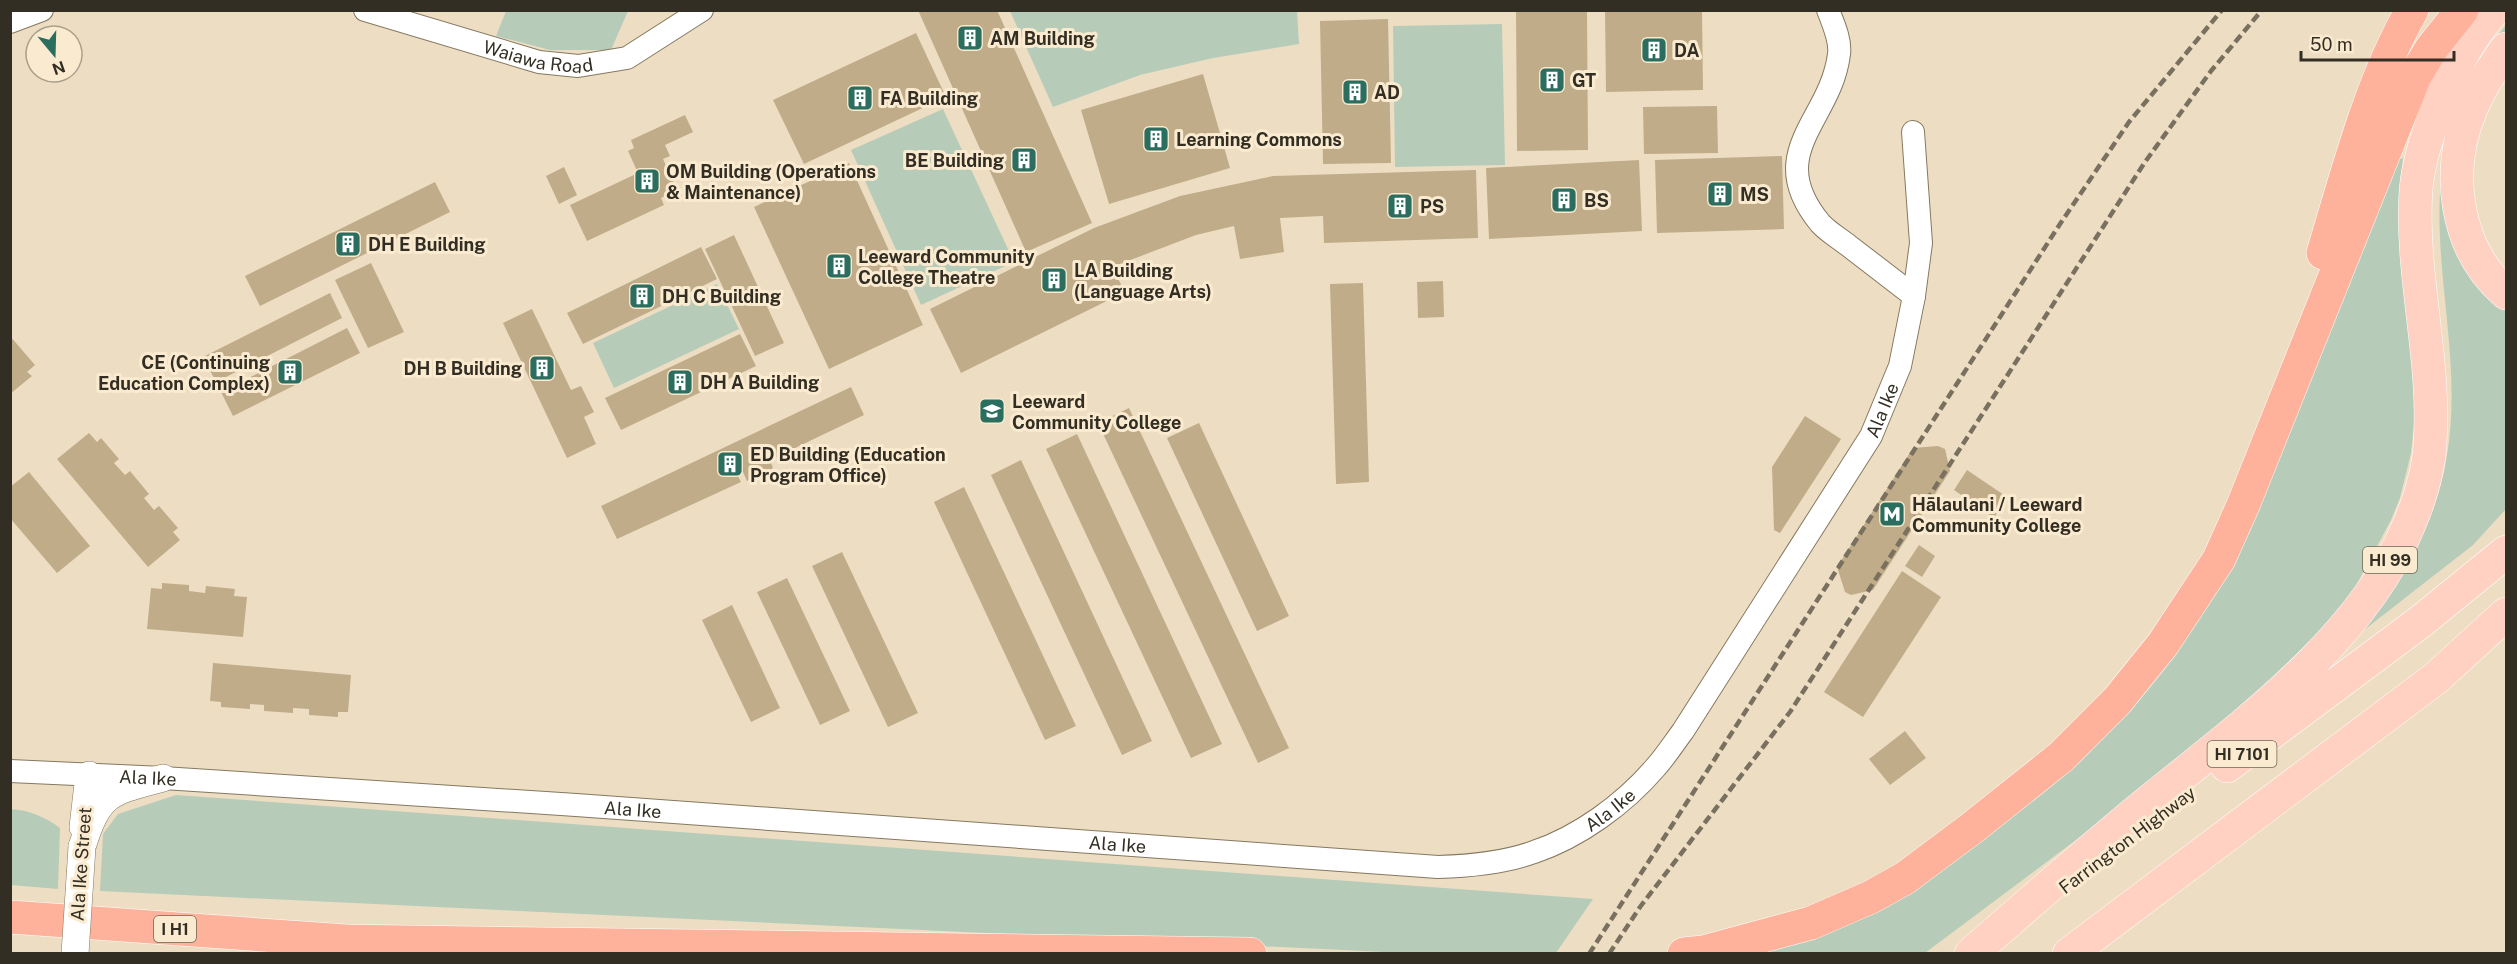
<svg xmlns="http://www.w3.org/2000/svg" width="2517" height="964" viewBox="0 0 2517 964" font-family="'Public Sans',sans-serif">
  <style>
    .green { fill: #b6ccb9 }
    .building { fill: #c0ac89 }
    .lines { fill: none; stroke-linecap: round; stroke-linejoin: round }
    .minor-casing { stroke: #857860; stroke-width: 24 }
    .tertiary-casing { stroke: #857860; stroke-width: 28 }
    .primary-casing { stroke: #fff; stroke-width: 34 }
    .motorway-casing { stroke: #fff; stroke-width: 34 }
    .minor { stroke: #fff; stroke-width: 22 }
    .tertiary { stroke: #fff; stroke-width: 27 }
    .primary { stroke: #fed1c3; stroke-width: 33 }
    .motorway { stroke: #feb29b; stroke-width: 33 }
    .rail { stroke: #79705f; stroke-width: 4.5; stroke-dasharray: 9 4.5; stroke-linecap: butt }
    .tertiary-bridge-casing { stroke: #857860; stroke-width: 28; stroke-linecap: butt }
    .tertiary-bridge { stroke: #fff; stroke-width: 27 }
    .labels { text-anchor: middle; dominant-baseline: central; stroke-width: 6; stroke-linejoin: round; paint-order: stroke }
    .shield { fill: #faebd0; stroke: #6f6757; stroke-width: 1.5 }
    .shield-label { font-size: 16px; font-weight: bold; fill: #332e23 }
    .poi-label { font-size: 18px; font-weight: bold; fill: #332e23; stroke: #faebd0; text-anchor: start }
    .street-label { font-size: 18px; fill: #332e23; stroke: #faebd0 }
  </style>
  <rect width="100%" height="100%" fill="#eddec3"/>
  <path class="green" d="M 506,11 L 628,11 L 611,50 L 550,50 L 496,36 Z
    M 1010,11 L 1297,11 L 1299,44 L 1213,58 L 1140,75 L 1053,107 Z
    M 1502,24 L 1505,165 L 1395,167 L 1393,26 Z
    M 2506,25 L 2506,35 L 2452,152 L 2506,303 L 2506,509 L 2473,545 L 2364,630 C 2404,572 2436,526 2447,455 C 2464,355 2427,255 2444,156 C 2448,137 2459,118 2466,101 C 2477,73 2487,48 2506,25 Z
    M 943,109 L 1014,262 L 921,305 L 851,150 Z
    M 2403,158 L 2400,185 L 2399,241 L 2411,331 L 2415,416 L 2411,453 L 2400,498 L 2391,520 L 2350,597 L 2324,628 L 2250,699 L 2124,804 L 1925,953 L 1735,954 L 2055,777 L 2256,505 L 2278,462 L 2392,162 Z
    M 717,284 L 739,329 L 614,388 L 593,343 Z
    M 176,795 L 1593,899 L 1556,953 L 1426,954 L 100,891 L 103,834 L 118,814 Z
    M 11,809 C 28,810 46,817 60,828 L 58,889 L 11,885 Z"/>
  <path class="building" d="M 918,10 L 997,10 L 1092,223 L 1026,252 Z
    M 1516,10 L 1587,10 L 1588,150 L 1517,151 Z
    M 1605,10 L 1702,10 L 1703,90 L 1606,92 Z
    M 1388,19 L 1391,163 L 1323,164 L 1320,21 Z
    M 916,33 L 946,97 L 804,164 L 773,100 Z
    M 1203,74 L 1230,168 L 1109,204 L 1081,110 Z
    M 1717,106 L 1718,153 L 1644,154 L 1643,107 Z
    M 685,115 L 693,132 L 665,145 L 670,156 L 663,159 L 677,190 L 661,198 L 664,205 L 587,241 L 570,205 L 638,173 L 628,151 L 634,148 L 631,140 Z
    M 1782,156 L 1784,229 L 1657,233 L 1655,160 Z
    M 1639,160 L 1642,231 L 1489,239 L 1486,168 Z
    M 849,163 L 923,325 L 829,369 L 754,207 Z
    M 564,167 L 577,195 L 559,204 L 546,176 Z
    M 1476,170 L 1478,238 L 1324,243 L 1323,216 L 1280,218 L 1284,252 L 1240,259 L 1234,226 L 1196,235 L 1112,267 L 1125,292 L 961,373 L 930,309 L 1094,228 L 1180,196 L 1273,176 Z
    M 435,182 L 450,212 L 260,306 L 245,276 Z
    M 734,235 L 784,343 L 755,356 L 705,249 Z
    M 701,247 L 717,279 L 583,344 L 567,313 Z
    M 371,263 L 404,332 L 368,348 L 335,280 Z
    M 1443,281 L 1444,317 L 1418,318 L 1417,282 Z
    M 1363,283 L 1369,482 L 1336,484 L 1330,284 Z
    M 330,293 L 342,318 L 216,382 L 203,357 Z
    M 532,309 L 571,390 L 581,386 L 594,412 L 584,417 L 596,444 L 567,458 L 503,323 Z
    M 347,328 L 360,353 L 233,416 L 221,392 Z
    M 740,334 L 756,366 L 621,430 L 605,398 Z
    M 10,336 L 35,365 L 27,372 L 32,376 L 10,394 Z
    M 851,387 L 864,415 L 770,460 L 773,468 L 747,481 L 743,472 L 737,474 L 741,482 L 617,539 L 601,506 Z
    M 1129,408 L 1289,748 L 1258,763 L 1098,423 Z
    M 1805,416 L 1841,439 L 1780,533 L 1774,530 L 1772,467 Z
    M 1199,423 L 1289,616 L 1257,631 L 1167,438 Z
    M 89,433 L 97,442 L 101,438 L 119,459 L 114,463 L 125,475 L 130,471 L 149,494 L 144,498 L 154,510 L 159,506 L 178,528 L 173,532 L 180,540 L 148,567 L 57,459 Z
    M 1077,434 L 1222,744 L 1191,758 L 1046,449 Z
    M 1938,446 L 1945,449 L 1950,471 L 1873,590 L 1851,595 L 1845,592 L 1837,567 L 1913,448 Z
    M 1021,460 L 1152,741 L 1122,755 L 991,475 Z
    M 1967,470 L 2007,497 L 1994,518 L 1954,490 Z
    M 29,472 L 90,546 L 57,573 L 10,518 L 10,487 Z
    M 964,487 L 1076,726 L 1045,740 L 934,502 Z
    M 1919,545 L 1935,556 L 1922,577 L 1905,566 Z
    M 842,552 L 918,713 L 888,727 L 812,566 Z
    M 1902,571 L 1941,597 L 1863,717 L 1824,692 Z
    M 787,578 L 850,711 L 820,725 L 757,592 Z
    M 162,583 L 189,585 L 189,591 L 205,593 L 206,586 L 235,589 L 234,596 L 247,597 L 243,637 L 147,629 L 151,588 L 162,589 Z
    M 732,605 L 780,708 L 751,722 L 702,620 Z
    M 213,663 L 351,675 L 348,712 L 338,712 L 338,717 L 309,715 L 309,709 L 293,708 L 293,713 L 264,711 L 264,705 L 250,704 L 250,709 L 221,707 L 221,702 L 210,701 Z
    M 1905,731 L 1926,758 L 1890,785 L 1869,759 Z"/>
  <g class="lines">
    <defs>
      <g id="minor">
        <path id="s1" d="M 365,10 L 539,62 L 578,66 L 627,58 L 702,10"/>
        <path d="M 1828,10 C 1833,23 1841,40 1839,54 C 1831,121 1762,152 1820,223 C 1828,232 1839,238 1849,246 C 1870,262 1892,279 1914,296"/>
        <path d="M 10,22 L 42,10"/>
        <path id="s2" d="M 10,771 L 163,778 L 576,805 L 1438,867 C 1470,866 1504,863 1534,852 C 1579,837 1624,804 1655,768 C 1665,757 1674,743 1683,731 L 1871,436 L 1900,366 L 1914,296 L 1921,243 L 1913,132"/>
      </g>
      <path id="tertiary" d="M 83,827 L 89,775
        M 82,847 C 99,792 110,792 163,778"/>
      <path id="primary" d="M 2506,49 C 2493,68 2480,87 2471,109 C 2445,169 2454,248 2506,293
        M 2227,766 L 2420,622 L 2506,552
        M 1971,954 C 2024,908 2076,862 2130,817 C 2225,738 2360,646 2408,527 C 2419,501 2429,471 2430,443 C 2436,358 2410,274 2416,189 C 2419,157 2431,123 2443,94 C 2455,65 2472,34 2494,10
        M 2069,954 L 2436,678 L 2506,614"/>
      <path id="motorway" d="M 2323,253 C 2348,171 2369,86 2412,10
        M 10,917 L 360,942
        M 339,941 L 1250,954
        M 1684,954 L 1704,952 L 1811,923 L 1871,897 L 1905,878 L 1972,828 L 2061,757 L 2117,701 L 2163,644 L 2219,559 L 2244,503 L 2415,76 L 2431,49 L 2462,10"/>
    </defs>
    <use href="#minor" class="minor-casing"/>
    <use href="#tertiary" class="tertiary-casing"/>
    <use href="#primary" class="primary-casing"/>
    <use href="#motorway" class="motorway-casing"/>
    <use href="#minor" class="minor"/>
    <use href="#tertiary" class="tertiary"/>
    <use href="#primary" class="primary"/>
    <use href="#motorway" class="motorway"/>
    <path class="rail" d="M 1589,954 L 2060,224 L 2129,122 L 2222,10
      M 1609,954 L 1640,907 L 1790,712 L 2145,162 L 2211,71 L 2262,10"/>
    <defs>
      <path id="tertiary-bridge" d="M 75,954 L 82,847"/>
    </defs>
    <use href="#tertiary-bridge" class="tertiary-bridge-casing"/>
    <use href="#tertiary-bridge" class="tertiary-bridge"/>
  </g>
  <defs>
    <symbol id="building-square" viewBox="-11 -11 22 22"><rect x="-9" y="-9" width="18" height="18" rx="4" fill="#2b6e5f" stroke="#faebd0"/><path d="M-4-6H4V6H1V3H-1V6H-4ZM-2.5-4.3h1.7v1.8h-1.7ZM.8-4.3h1.7v1.8H.8ZM-2.5-1h1.7V.8h-1.7ZM.8-1h1.7V.8H.8Z" fill="#fff"/></symbol>
    <symbol id="university-square" viewBox="-11 -11 22 22"><rect x="-9" y="-9" width="18" height="18" rx="4" fill="#2b6e5f" stroke="#faebd0"/><path d="M0-5L7-2L0 1L-7-2ZM-4 1L0 2.5L4 1V4Q0 6-4 4Z" fill="#fff"/></symbol>
    <symbol id="metro-square" viewBox="-11 -11 22 22"><rect x="-9" y="-9" width="18" height="18" rx="4" fill="#2b6e5f" stroke="#faebd0"/><path d="M-5.5 5V-5H-3L0 0L3-5H5.5V5H3V-.5L0 4L-3-.5V5Z" fill="#fff"/></symbol>
  </defs>
  <g fill-rule="evenodd">
    <use href="#building-square" x="955" y="23" width="30" height="30"/>
    <use href="#building-square" x="1639" y="35" width="30" height="30"/>
    <use href="#building-square" x="1537" y="65" width="30" height="30"/>
    <use href="#building-square" x="1340" y="77" width="30" height="30"/>
    <use href="#building-square" x="845" y="83" width="30" height="30"/>
    <use href="#building-square" x="1141" y="124" width="30" height="30"/>
    <use href="#building-square" x="1009" y="145" width="30" height="30"/>
    <use href="#building-square" x="632" y="166" width="30" height="30"/>
    <use href="#building-square" x="1705" y="179" width="30" height="30"/>
    <use href="#building-square" x="1549" y="185" width="30" height="30"/>
    <use href="#building-square" x="1385" y="191" width="30" height="30"/>
    <use href="#building-square" x="333" y="229" width="30" height="30"/>
    <use href="#building-square" x="824" y="251" width="30" height="30"/>
    <use href="#building-square" x="1039" y="265" width="30" height="30"/>
    <use href="#building-square" x="627" y="281" width="30" height="30"/>
    <use href="#building-square" x="527" y="353" width="30" height="30"/>
    <use href="#building-square" x="275" y="357" width="30" height="30"/>
    <use href="#building-square" x="665" y="367" width="30" height="30"/>
    <use href="#university-square" x="977" y="396" width="30" height="30"/>
    <use href="#building-square" x="715" y="449" width="30" height="30"/>
    <use href="#metro-square" x="1877" y="499" width="30" height="30"/>
  </g>
  <g class="labels">
    <g class="shield">
      <rect x="2363" y="547" width="54" height="26" rx="4.5"/>
      <rect x="2207.5" y="741" width="69" height="26" rx="4.5"/>
      <rect x="154" y="916" width="42" height="26" rx="4.5"/>
    </g>
    <g class="shield-label">
      <text x="2390" y="560">HI 99</text>
      <text x="2242" y="754">HI 7101</text>
      <text x="175" y="929">I H1</text>
    </g>
    <g class="poi-label">
      <text x="990" y="38">AM Building</text>
      <text x="1674" y="50">DA</text>
      <text x="1572" y="80">GT</text>
      <text x="1374" y="92">AD</text>
      <text x="880" y="98">FA Building</text>
      <text x="1176" y="139">Learning Commons</text>
      <text x="1004" y="160" text-anchor="end">BE Building</text>
      <text x="666" y="171">OM Building (Operations<tspan x="666" dy="21">&amp; Maintenance)</tspan></text>
      <text x="1740" y="194">MS</text>
      <text x="1584" y="200">BS</text>
      <text x="1420" y="206">PS</text>
      <text x="368" y="244">DH E Building</text>
      <text x="858" y="256">Leeward Community<tspan x="858" dy="21">College Theatre</tspan></text>
      <text x="1074" y="270">LA Building<tspan x="1074" dy="21">(Language Arts)</tspan></text>
      <text x="662" y="296">DH C Building</text>
      <text x="270" y="362" text-anchor="end">CE (Continuing<tspan x="270" dy="21">Education Complex)</tspan></text>
      <text x="522" y="368" text-anchor="end">DH B Building</text>
      <text x="700" y="382">DH A Building</text>
      <text x="1012" y="401">Leeward<tspan x="1012" dy="21">Community College</tspan></text>
      <text x="750" y="454">ED Building (Education<tspan x="750" dy="21">Program Office)</tspan></text>
      <text x="1912" y="504">Hālaulani / Leeward<tspan x="1912" dy="21">Community College</tspan></text>
    </g>
    <g class="street-label">
      <text stroke="none"><textPath href="#s1" startOffset="180">Waiawa Road</textPath></text>
      <text stroke="none"><textPath href="#s2" startOffset="2102">Ala Ike</textPath></text>
      <text stroke="none"><textPath href="#s2" startOffset="138">Ala Ike</textPath></text>
      <text stroke="none"><textPath href="#s2" startOffset="624">Ala Ike</textPath></text>
      <text stroke="none"><textPath href="#s2" startOffset="1616">Ala Ike</textPath></text>
      <text transform="translate(2127 840) rotate(-37)">Farrington Highway</text>
      <text stroke="none"><textPath href="#s2" startOffset="1110">Ala Ike</textPath></text>
      <text transform="translate(81 864) rotate(-86)">Ala Ike Street</text>
    </g>
  </g>
  <rect width="2517" height="964" fill="none" stroke="#332e23" stroke-width="24"/>
  <g transform="translate(54 54) rotate(161)"><circle r="28" fill="#faebd0" stroke="#aa9f8b" stroke-width="1.5"/>
  <path d="M0-4.5L10 22L0 15L-10 22Z" fill="#2b6e5f"/>
  <text y="-9" font-size="16" font-weight="bold" text-anchor="middle" fill="#332e23">N</text>
  </g>
  <path d="M2301 51v9h153v-9" fill="none" stroke="#332e23" stroke-width="3"/>
  <text x="2310" y="51" font-size="18" fill="#332e23" stroke="#faebd0" stroke-width="4.5" paint-order="stroke">50 m</text>
</svg>
